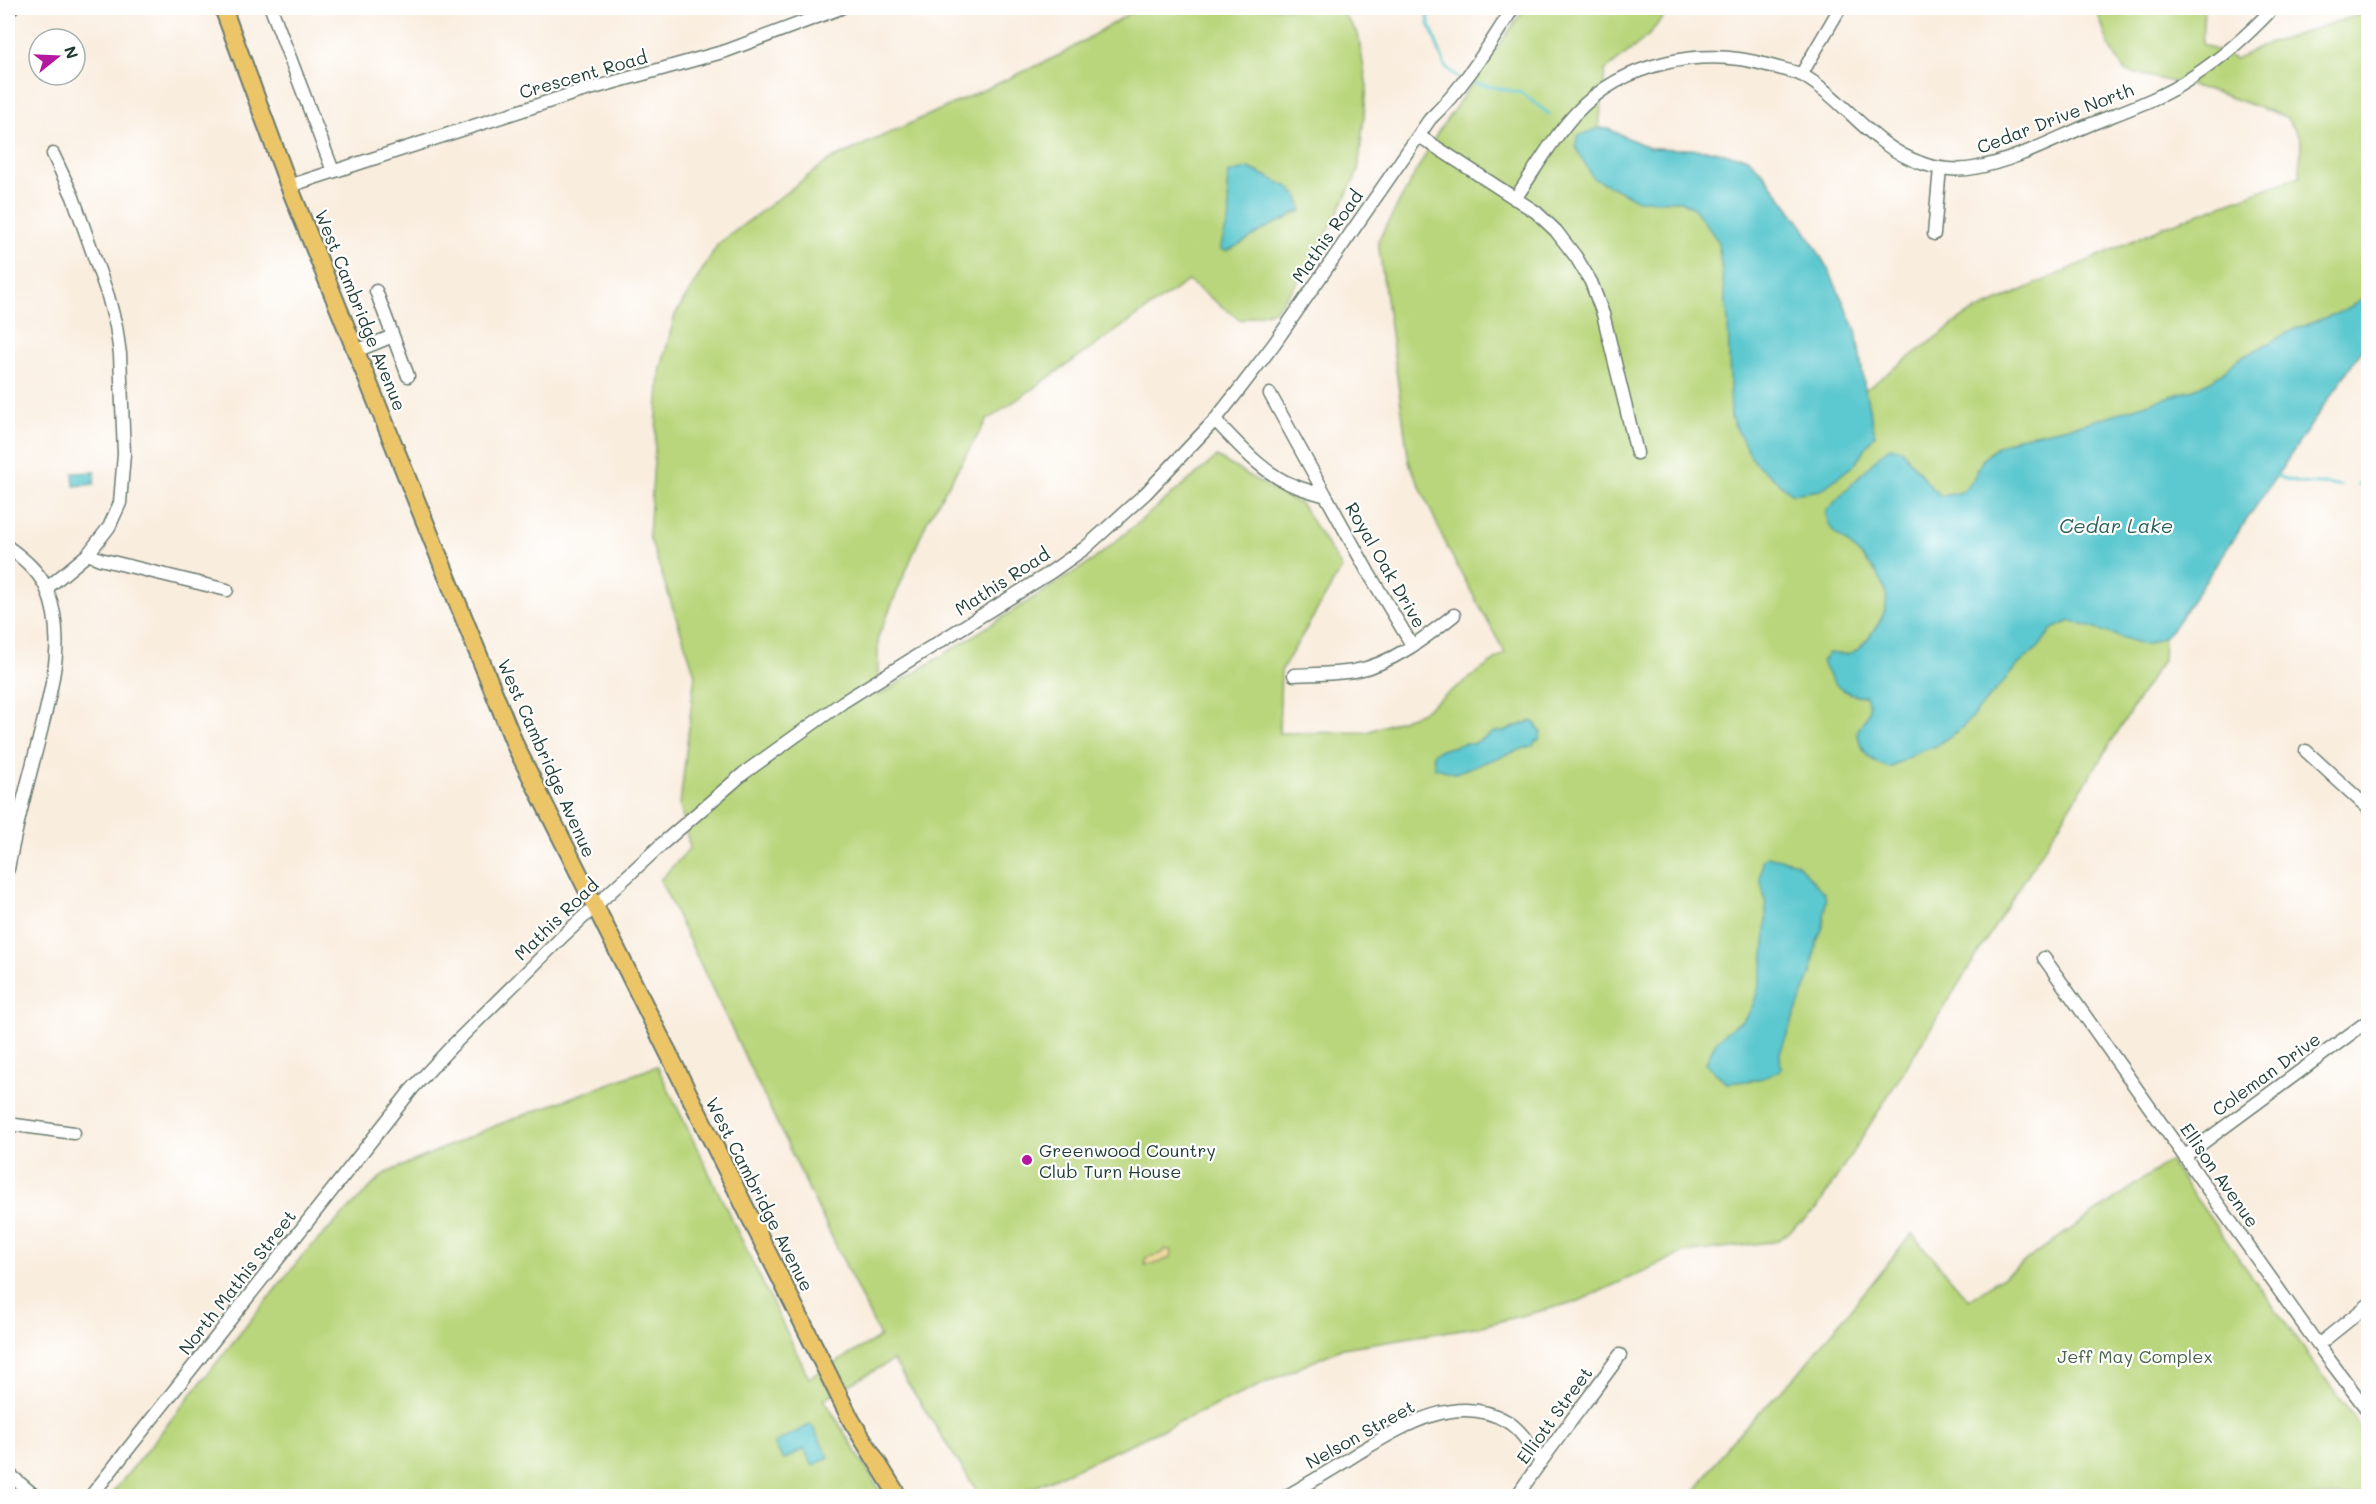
<svg xmlns="http://www.w3.org/2000/svg" width="2376" height="1504" viewBox="0 0 2376 1504" font-family="Mali,sans-serif">
  <style>
    .green { fill: #b9d67c; stroke: #6c8a58; stroke-width: 1.5 }
    .sand { fill: #eeda9e; stroke: #868c69; stroke-width: 1.5 }
    .water { fill: #5bc8cf; stroke: #3d8282; stroke-width: 1.5 }
    .lines { fill: none; stroke-linecap: round; stroke-linejoin: round }
    .stream { stroke: #5bc8cf; stroke-width: 3 }
    .minor-casing { stroke: #6b7b70; stroke-width: 15 }
    .major-casing { stroke: #6b7b70; stroke-width: 20 }
    .minor { stroke: #fff; stroke-width: 12 }
    .major { stroke: #edc569; stroke-width: 16 }
    .poi-dot { fill: #b5179e; stroke: #fff; stroke-width: 2 }
    .labels { text-anchor: middle; dominant-baseline: central; stroke-width: 4.5; stroke-linejoin: round; paint-order: stroke }
    .street-label { font-size: 18px; fill: #1f3d34; stroke: #fff }
    .poi-label { font-size: 18px; fill: #1f3d34; stroke: #fff; text-anchor: start }
    .park-label { font-size: 18px; fill: #466346; stroke: #fff }
    .water-label { font-size: 20px; font-style: italic; fill: #2e605b; stroke: #fff }
  </style>
  <rect width="100%" height="100%" fill="#fff"/>
  <filter id="ink" filterUnits="userSpaceOnUse"><feTurbulence type="fractalNoise" baseFrequency=".0167" numOctaves="2"/><feDisplacementMap in="SourceGraphic" scale="12" xChannelSelector="R" yChannelSelector="G"/><feConvolveMatrix kernelMatrix="1 2 1 2 8 2 1 2 1" color-interpolation-filters="sRGB"/></filter>
  <filter id="wash" filterUnits="userSpaceOnUse"><feTurbulence type="fractalNoise" baseFrequency=".008" numOctaves="4" result="noise"/><feDisplacementMap in="SourceGraphic" scale="24" xChannelSelector="R" yChannelSelector="G"/><feGaussianBlur stdDeviation="1.35" result="paint"/><feColorMatrix in="noise" values="0 0 0 0 0 0 0 0 0 0 0 0 0 0 0 0 0 1.4 0 .05"/><feComposite in="paint" operator="in"/></filter>
  <g filter="url(#wash)">
    <rect width="100%" height="100%" fill="#f9edde"/>
    <path class="green" d="M 1138,8 L 1339,8 L 1358,34 L 1367,87 L 1358,172 L 1309,269 L 1275,310 L 1240,320 L 1188,281 L 986,421 L 927,521 L 878,637 L 878,696 L 1092,561 L 1217,457 L 1273,490 L 1301,504 L 1342,568 L 1281,671 L 1279,733 L 1367,732 L 1420,713 L 1505,653 L 1449,551 L 1409,462 L 1378,241 L 1438,132 L 1525,8 L 1670,8 L 1649,35 L 1605,71 L 1599,128 L 1608,129 L 1650,148 L 1708,150 L 1748,158 L 1764,174 L 1804,228 L 1829,271 L 1856,330 L 1865,390 L 1965,316 L 2163,227 L 2300,176 L 2301,139 L 2286,117 L 2209,90 L 2125,71 L 2110,48 L 2096,8 L 2204,8 L 2202,44 L 2236,59 L 2261,46 L 2368,12 L 2368,341 L 2173,628 L 2164,637 L 2163,660 L 1816,1210 L 1778,1241 L 1683,1253 L 1579,1301 L 1481,1326 L 1343,1348 L 1015,1496 L 980,1496 L 893,1360 L 824,1399 L 883,1496 L 110,1496 L 302,1256 L 384,1174 L 497,1125 L 657,1066 L 809,1378 L 880,1337 L 660,880 L 690,848 L 680,805 L 695,674 L 649,536 L 660,372 L 675,315 L 718,244 L 828,161 L 1062,54 Z
      M 2169,1161 L 2368,1438 L 2368,1496 L 1692,1496 L 1730,1442 L 1795,1377 L 1912,1234 L 1969,1300 Z"/>
    <path class="sand" d="M 1165,1249 L 1172,1251 L 1171,1257 L 1159,1263 L 1145,1265 L 1145,1258 L 1160,1254 Z"/>
    <path class="water" d="M 1599,128 L 1608,129 L 1650,148 L 1708,150 L 1748,158 L 1764,174 L 1804,228 L 1829,271 L 1856,330 L 1865,390 L 1875,434 L 1855,464 L 1821,490 L 1792,494 L 1754,462 L 1731,418 L 1728,320 L 1718,241 L 1694,208 L 1682,201 L 1638,200 L 1593,178 L 1575,146 L 1578,136 Z
      M 1249,168 L 1291,188 L 1294,194 L 1297,194 L 1302,211 L 1292,214 C 1288,220 1283,220 1276,223 C 1258,231 1244,244 1226,251 L 1221,250 L 1221,245 L 1230,216 L 1227,187 L 1229,173 Z
      M 2368,296 L 2368,341 L 2173,628 L 2164,637 L 2145,645 L 2071,621 L 2052,629 L 2039,647 L 2018,665 L 1963,727 L 1936,746 L 1914,754 L 1890,768 C 1870,762 1862,753 1857,732 C 1864,719 1875,711 1865,696 C 1842,695 1829,682 1822,661 L 1829,653 C 1843,655 1853,656 1863,644 C 1901,601 1890,584 1852,547 C 1837,534 1828,532 1826,511 L 1883,452 L 1890,447 L 1901,449 L 1932,488 L 1942,496 L 1962,492 L 1973,479 L 1983,459 L 1997,447 L 2019,437 L 2083,424 L 2194,389 L 2213,380 L 2237,360 L 2295,329 L 2343,311 Z
      M 95,472 L 94,484 L 74,486 L 73,473 Z
      M 1531,721 L 1535,723 L 1541,732 L 1539,740 L 1535,741 L 1534,745 L 1455,773 L 1435,768 L 1433,754 L 1437,751 L 1466,743 L 1473,744 L 1495,732 L 1504,731 Z
      M 1767,856 L 1797,863 L 1824,893 L 1826,900 L 1823,927 L 1817,941 L 1811,973 L 1780,1053 L 1781,1069 C 1765,1081 1746,1081 1727,1083 L 1706,1064 C 1711,1048 1717,1038 1731,1028 C 1736,1024 1742,1022 1746,1017 C 1763,995 1767,937 1766,909 C 1766,900 1762,888 1760,878 C 1760,872 1763,867 1762,860 Z
      M 811,1424 L 829,1457 L 813,1466 L 804,1449 L 783,1460 L 774,1443 Z"/>
    <g class="lines">
      <path class="stream" d="M 1427,8 L 1429,23 L 1445,66 L 1459,79
        M 1474,83 L 1522,93 L 1549,114
        M 2276,476 L 2299,483 L 2340,485
        M 2358,484 L 2368,484"/>
    </g>
  </g>
  <g filter="url(#ink)">
    <g class="lines">
      <defs>
        <path id="minor" d="M 271,8 L 333,171
          M 1801,75 L 1840,8
          M 1419,136 L 1536,212 L 1556,231 L 1576,257 L 1591,282 L 1603,314 L 1637,453
          M 289,186 L 572,94 L 726,51 L 841,8
          M 1515,199 C 1534,171 1552,139 1575,114 C 1624,61 1704,46 1771,66 C 1781,69 1793,71 1802,75 C 1846,100 1871,146 1921,163 C 1937,169 1958,171 1974,168 C 2013,161 2049,142 2084,127 C 2120,112 2159,100 2191,78 C 2222,58 2248,35 2273,8
          M 1934,234 L 1940,168
          M 376,291 L 408,376
          M 356,351 L 393,336
          M 1270,394 L 1326,496
          M 1215,420 C 1237,443 1264,475 1295,486 C 1305,490 1316,493 1326,496 L 1368,572 L 1412,645
          M 8,547 C 23,558 40,572 47,590 C 67,639 51,690 39,739 C 28,782 16,825 8,869
          M 88,554 L 100,559 L 227,590
          M 47,588 L 88,554 L 109,527 L 120,503 L 124,454 L 120,354 L 116,326 L 108,296 L 73,197 L 53,154
          M 1294,675 C 1314,674 1335,674 1354,671 C 1392,664 1425,638 1454,615
          M 2306,751 L 2368,808
          M 2044,958 L 2318,1345 L 2368,1411
          M 8,1124 L 74,1133
          M 2185,1156 L 2368,1021
          M 2318,1345 L 2368,1305
          M 8,1473 L 35,1496
          M 91,1496 L 412,1089 L 452,1046 L 564,935 L 663,843 L 744,773 L 843,702 L 1048,574 L 1085,548 L 1146,493 L 1215,420 L 1238,391 L 1274,344 L 1430,119 C 1464,87 1488,47 1513,8
          M 1287,1496 C 1311,1482 1335,1468 1358,1453 C 1401,1427 1457,1391 1508,1422 C 1522,1431 1531,1447 1541,1461
          M 1517,1496 C 1549,1448 1586,1402 1620,1355"/>
        <path id="major" d="M 223,8 L 289,186 L 516,747 L 851,1420 L 898,1496
          M 8,9 L 9,8"/>
      </defs>
      <use href="#minor" class="minor-casing"/>
      <use href="#major" class="major-casing"/>
      <use href="#minor" class="minor"/>
      <use href="#major" class="major"/>
    </g>
  </g>
  <circle class="poi-dot" cx="1027" cy="1160" r="6"/>
  <g class="labels">
    <g class="street-label">
      <text transform="translate(583 74) rotate(-16)">Crescent Road</text>
      <text transform="translate(2055 118) rotate(-21)">Cedar Drive North</text>
      <text transform="translate(1327 236) rotate(-55)">Mathis Road</text>
      <text transform="translate(361 310) rotate(68)">West Cambridge Avenue</text>
      <text transform="translate(1386 565) rotate(60)">Royal Oak Drive</text>
      <text transform="translate(1002 581) rotate(-33)">Mathis Road</text>
      <text transform="translate(547 758) rotate(66)">West Cambridge Avenue</text>
      <text transform="translate(556 919) rotate(-44)">Mathis Road</text>
      <text transform="translate(2266 1074) rotate(-36)">Coleman Drive</text>
      <text transform="translate(2220 1175) rotate(55)">Ellison Avenue</text>
      <text transform="translate(760 1194) rotate(63)">West Cambridge Avenue</text>
      <text transform="translate(237 1282) rotate(-52)">North Mathis Street</text>
      <text transform="translate(1554 1415) rotate(-54)">Elliott Street</text>
      <text transform="translate(1360 1434) rotate(-29)">Nelson Street</text>
    </g>
    <g class="poi-label">
      <text x="1039" y="1150">Greenwood Country<tspan x="1039" dy="21">Club Turn House</tspan></text>
    </g>
    <g class="park-label">
      <text x="2135" y="1356">Jeff May Complex</text>
    </g>
    <g class="water-label">
      <text x="2116" y="525">Cedar Lake</text>
    </g>
  </g>
  <rect width="2376" height="1504" fill="none" stroke="#fff" stroke-width="30"/>
  <g transform="translate(57 57) rotate(72)"><circle r="28" fill="#ffffff" stroke="#a5b1ae" stroke-width="1.5"/>
  <path d="M0-4.5L10 22L0 15L-10 22Z" fill="#b5179e"/>
  <text y="-9" font-size="16" font-weight="bold" text-anchor="middle" fill="#1f3d34">N</text>
  </g>
</svg>
